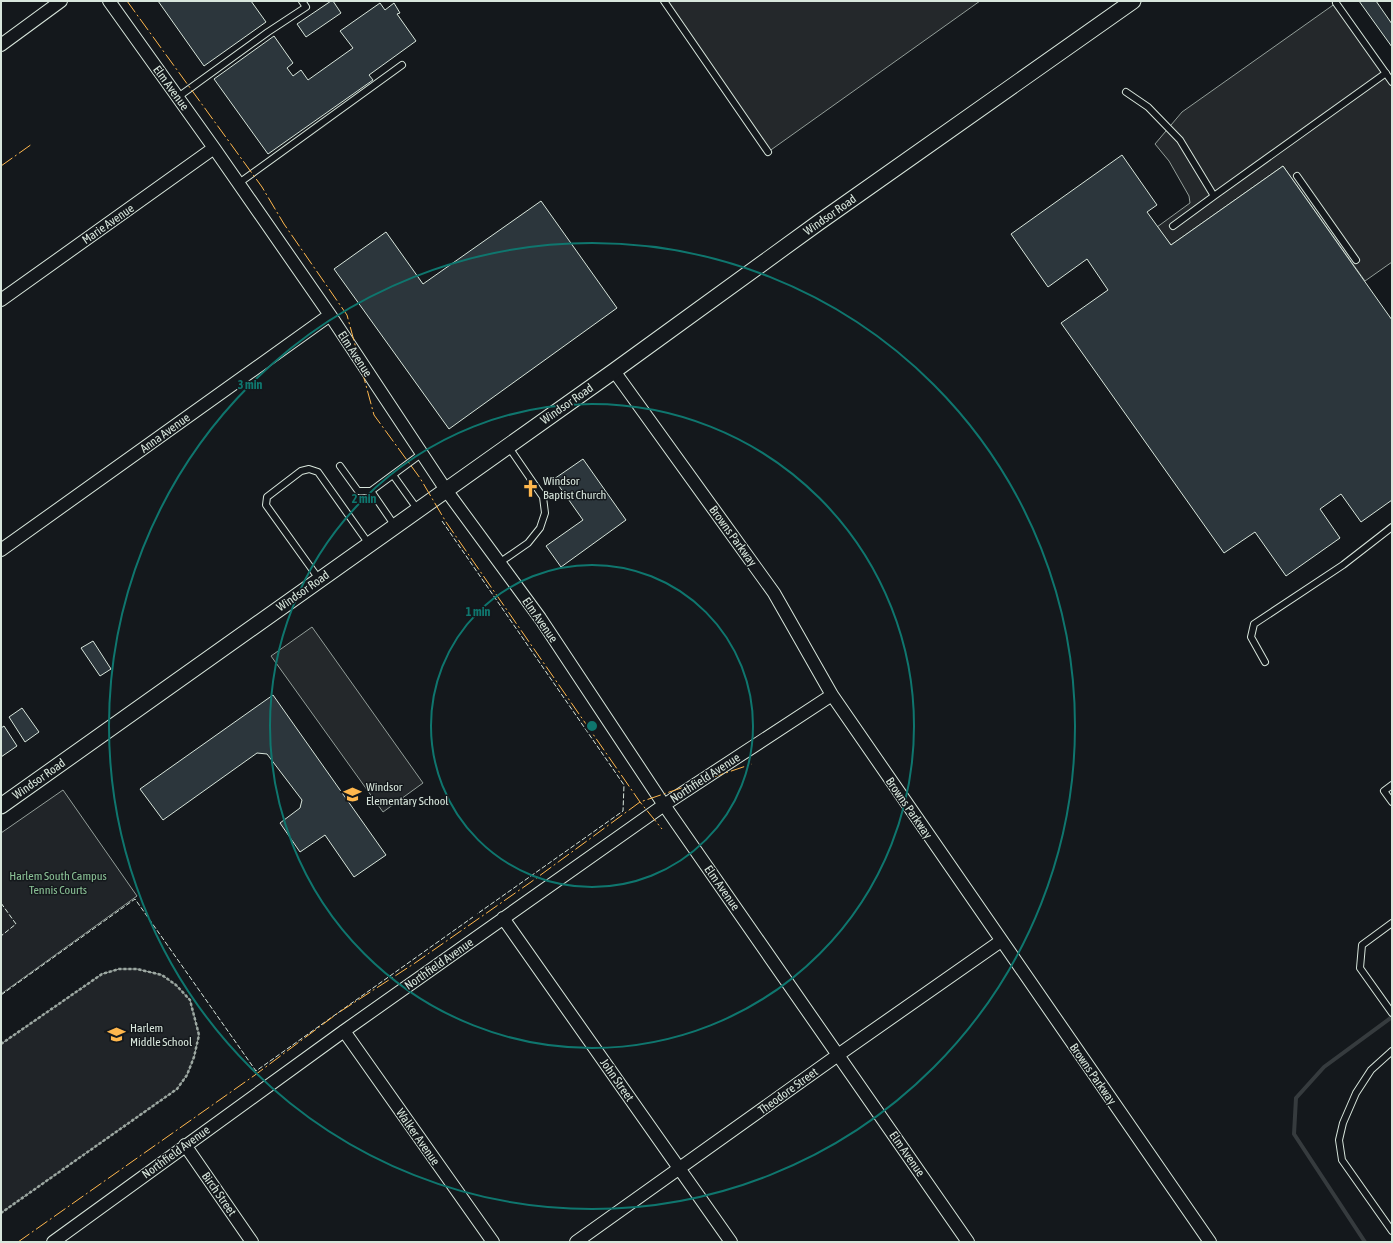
<svg xmlns="http://www.w3.org/2000/svg" width="1393" height="1243" viewBox="0 0 1393 1243" font-family="'Asap Condensed',sans-serif">
  <style>
    .green { fill: #202428; stroke: #939e99 }
    .parking { fill: #24282b; stroke: #939e99 }
    .lines { fill: none; stroke-linecap: round; stroke-linejoin: round }
    .stream { stroke: #363b3e; stroke-width: 4 }
    .building { fill: #2c363c; stroke: #d8e6dc }
    .service-casing { stroke: #d8e6dc; stroke-width: 8 }
    .minor-casing { stroke: #d8e6dc; stroke-width: 14 }
    .tertiary-casing { stroke: #d8e6dc; stroke-width: 17 }
    .path { stroke: #9da8a2; stroke-width: 2.5; stroke-dasharray: 3 2; stroke-linecap: butt }
    .service { stroke: #14181c; stroke-width: 6 }
    .minor { stroke: #14181c; stroke-width: 12 }
    .tertiary { stroke: #14181c; stroke-width: 15 }
    .fence { stroke: #d8e6dc; stroke-width: 1; stroke-dasharray: 5 2; stroke-linecap: butt }
    .power { stroke: #ffb74d; stroke-width: 1; stroke-dasharray: 14 3 2 3; stroke-linecap: butt }
    .ring { fill: none; stroke: #0f766e; stroke-width: 2 }
    .labels { text-anchor: middle; dominant-baseline: central; stroke-width: 3; stroke-linejoin: round; paint-order: stroke }
    .street-label { font-size: 12px; fill: #d8e6dc; stroke: #14181c }
    .poi-label { font-size: 12px; fill: #d8e6dc; stroke: #14181c; text-anchor: start }
    .park-label { font-size: 12px; fill: #8ac095; stroke: #14181c }
    .centre { fill: #0f766e; stroke: #14181c; stroke-width: 2 }
    .ring-label { font-size: 12px; text-anchor: middle; font-weight: bold; fill: #0f766e; stroke: #14181c; stroke-width: 3; stroke-linejoin: round; paint-order: stroke }
  </style>
  <rect width="100%" height="100%" fill="#14181c"/>
  <path class="green" d="M 63,790 L 137,896 L 1,994 L 1,833 Z
    M 119,969 L 137,969 L 162,975 L 176,985 L 190,1000 L 199,1035 L 194,1057 L 187,1075 L 177,1089 L 1,1213 L 1,1044 L 102,974 Z"/>
  <path class="parking" d="M 664,1 L 980,1 L 768,152 Z
    M 1336,3 L 1392,82 L 1392,262 L 1365,281 L 1283,166 L 1171,245 L 1157,227 L 1190,203 L 1189,196 L 1169,161 L 1155,144 L 1182,112 Z
    M 312,627 L 423,783 L 383,812 L 271,656 Z"/>
  <g class="lines">
    <path class="stream" d="M 1365,1242 L 1294,1134 L 1296,1098 L 1324,1067 L 1392,1017"/>
  </g>
  <path class="building" d="M 158,1 L 251,1 L 266,22 L 204,66 Z
    M 331,1 L 333,1 L 341,13 L 306,37 L 297,24 Z
    M 1359,1 L 1376,1 L 1392,24 L 1392,47 Z
    M 380,3 L 385,10 L 394,3 L 400,13 L 397,14 L 416,41 L 369,75 L 373,80 L 268,154 L 214,79 L 274,36 L 293,63 L 287,68 L 293,76 L 301,70 L 308,80 L 353,48 L 340,31 Z
    M 1122,155 L 1157,205 L 1147,212 L 1171,245 L 1283,166 L 1392,320 L 1392,500 L 1361,522 L 1341,494 L 1320,509 L 1340,538 L 1286,576 L 1255,532 L 1224,553 L 1061,323 L 1108,290 L 1087,259 L 1048,287 L 1011,234 Z
    M 541,201 L 617,308 L 449,429 L 334,269 L 386,232 L 423,284 Z
    M 583,459 L 626,520 L 561,567 L 546,546 L 583,520 L 554,479 Z
    M 93,641 L 111,669 L 100,676 L 81,648 Z
    M 273,695 L 386,855 L 354,877 L 325,835 L 300,852 L 280,823 L 300,808 L 302,800 L 267,754 L 257,753 L 163,820 L 140,789 Z
    M 22,708 L 39,732 L 25,742 L 9,717 Z
    M 4,726 L 17,746 L 1,757 L 1,728 Z"/>
  <g class="lines">
    <defs>
      <path id="service" d="M 664,1 L 768,152
        M 1336,3 L 1392,82
        M 1126,92 L 1148,107 L 1180,140 L 1214,196 L 1386,73
        M 178,97 L 268,32 L 306,7 L 302,1
        M 1297,176 L 1356,260
        M 239,183 L 402,65
        M 1173,226 L 1214,196
        M 340,466 L 358,491 L 371,491
        M 393,475 L 418,510
        M 395,526 L 371,491 L 421,454
        M 499,563 L 528,543 L 540,528 L 545,513 L 543,497 L 508,446
        M 319,579 L 266,505 L 267,497 L 301,471 L 309,469 L 318,472 L 369,544
        M 1265,662 L 1251,637 L 1254,624 L 1343,565 L 1392,527
        M 1392,785 L 1384,791 L 1392,802
        M 1392,923 L 1362,945 L 1360,968 L 1392,1013
        M 1392,1051 L 1371,1070 L 1356,1093 L 1343,1123 L 1339,1140 L 1342,1160 L 1392,1231"/>
      <path id="minor" d="M 109,1 L 214,148 L 330,315 L 446,490 L 540,618 L 664,805 L 968,1242
        M 1,45 L 61,1
        M 1,300 L 214,148
        M 614,371 L 774,593 L 832,695 L 1210,1242
        M 1,550 L 330,315
        M 503,918 L 731,1242
        M 344,1031 L 493,1242
        M 185,1145 L 252,1242
        M 53,1242 L 344,1031 L 664,805 L 832,695
        M 576,1242 L 838,1055 L 1001,941"/>
      <path id="tertiary" d="M 1,806 L 614,371 L 818,223 L 1133,1"/>
    </defs>
    <use href="#service" class="service-casing"/>
    <use href="#minor" class="minor-casing"/>
    <use href="#tertiary" class="tertiary-casing"/>
    <path class="path" d="M 1,1044 L 102,974 L 119,969 L 137,969 L 162,975 L 176,985 L 190,1000 L 199,1035 L 194,1057 L 187,1075 L 177,1089 L 1,1213"/>
    <use href="#service" class="service"/>
    <use href="#minor" class="minor"/>
    <use href="#tertiary" class="tertiary"/>
    <path class="fence" d="M 442,521 L 624,785 L 623,811 L 477,914
      M 1,903 L 16,924 L 1,936
      M 1,995 L 135,899 L 256,1071 L 473,917"/>
    <path class="power" d="M 127,1 L 262,187 L 284,224 L 347,315 L 374,415 L 420,478 L 446,522 L 640,802 L 662,829
      M 1,166 L 32,144
      M 18,1242 L 255,1075 L 338,1013 L 415,963 L 531,882 L 640,802 L 752,764"/>
  </g>
  <g class="ring">
    <circle cx="592" cy="726" r="161"/>
    <circle cx="592" cy="726" r="322"/>
    <circle cx="592" cy="726" r="483"/>
  </g>
  <defs>
    <symbol id="church-bare" viewBox="-9 -9 18 18"><path d="M-1.2-6h2.4v3.5h3.3v2.4h-3.3V6h-2.4V-.1h-3.3v-2.4h3.3Z" fill="#ffb74d" stroke="#14181c" stroke-width="2.5" paint-order="stroke"/></symbol>
    <symbol id="school-bare" viewBox="-9 -9 18 18"><path d="M0-5L7-2L0 1L-7-2ZM-4 1L0 2.5L4 1V4Q0 6-4 4Z" fill="#ffb74d" stroke="#14181c" stroke-width="2.5" paint-order="stroke"/></symbol>
  </defs>
  <g fill-rule="evenodd">
    <use href="#church-bare" x="518" y="476" width="25" height="25"/>
    <use href="#school-bare" x="340" y="782" width="25" height="25"/>
    <use href="#school-bare" x="104" y="1022" width="25" height="25"/>
  </g>
  <g class="labels">
    <g class="street-label">
      <text transform="translate(171 88) rotate(54)">Elm Avenue</text>
      <text transform="translate(830 215) rotate(-35)">Windsor Road</text>
      <text transform="translate(108 224) rotate(-35)">Marie Avenue</text>
      <text transform="translate(355 354) rotate(57)">Elm Avenue</text>
      <text transform="translate(567 404) rotate(-35)">Windsor Road</text>
      <text transform="translate(165 433) rotate(-36)">Anna Avenue</text>
      <text transform="translate(733 536) rotate(54)">Browns Parkway</text>
      <text transform="translate(303 591) rotate(-35)">Windsor Road</text>
      <text transform="translate(540 620) rotate(55)">Elm Avenue</text>
      <text transform="translate(705 778) rotate(-33)">Northfield Avenue</text>
      <text transform="translate(39 779) rotate(-35)">Windsor Road</text>
      <text transform="translate(909 808) rotate(55)">Browns Parkway</text>
      <text transform="translate(722 888) rotate(55)">Elm Avenue</text>
      <text transform="translate(439 964) rotate(-35)">Northfield Avenue</text>
      <text transform="translate(1093 1074) rotate(55)">Browns Parkway</text>
      <text transform="translate(617 1080) rotate(55)">John Street</text>
      <text transform="translate(788 1091) rotate(-36)">Theodore Street</text>
      <text transform="translate(418 1137) rotate(55)">Walker Avenue</text>
      <text transform="translate(176 1152) rotate(-36)">Northfield Avenue</text>
      <text transform="translate(907 1154) rotate(55)">Elm Avenue</text>
      <text transform="translate(219 1194) rotate(55)">Birch Street</text>
    </g>
    <g class="poi-label">
      <text x="543" y="481">Windsor<tspan x="543" dy="14">Baptist Church</tspan></text>
      <text x="366" y="787">Windsor<tspan x="366" dy="14">Elementary School</tspan></text>
      <text x="130" y="1028">Harlem<tspan x="130" dy="14">Middle School</tspan></text>
    </g>
    <g class="park-label">
      <text x="58" y="876">Harlem South Campus<tspan x="58" dy="14">Tennis Courts</tspan></text>
    </g>
  </g>
  <circle cx="592" cy="726" r="6" class="centre"/>
  <g class="ring-label">
    <text x="250" y="389">3 min</text>
    <text x="364" y="503">2 min</text>
    <text x="478" y="616">1 min</text>
  </g>
  <rect width="1393" height="1243" fill="none" stroke="#d8e6dc" stroke-width="4"/>
</svg>
